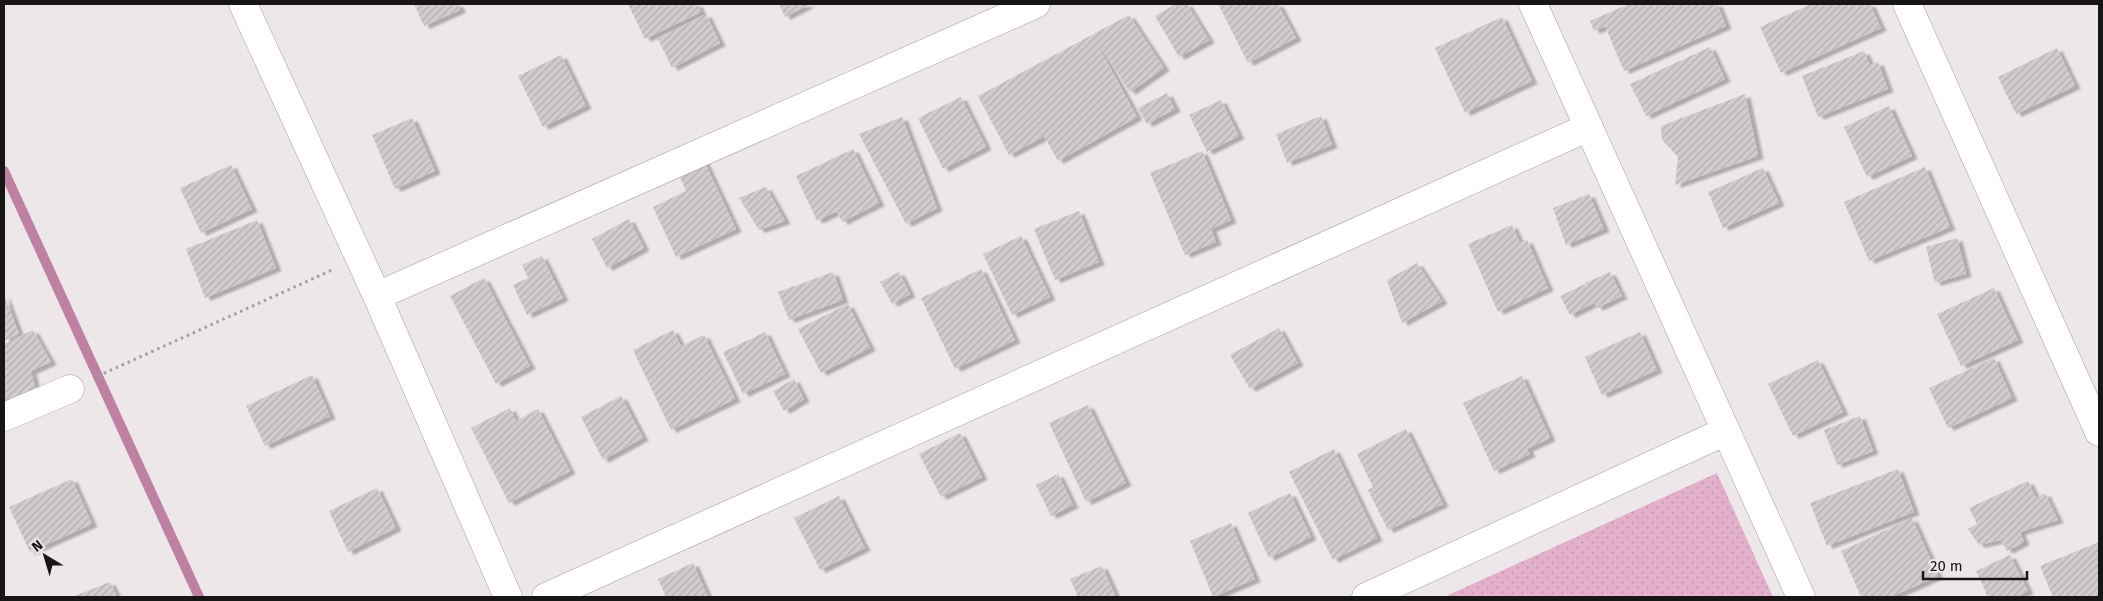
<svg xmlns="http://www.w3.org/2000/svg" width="2103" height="601" viewBox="0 0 2103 601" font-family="'Fira Sans',sans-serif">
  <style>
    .grass { fill: url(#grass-dots) }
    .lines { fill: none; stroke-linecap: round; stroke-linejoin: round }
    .stream { stroke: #be81a2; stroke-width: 10 }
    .building { fill: url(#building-hatch); filter: url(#shadow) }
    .street-casing { stroke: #a49ea1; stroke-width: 29 }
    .path { stroke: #a29ea0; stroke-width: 3; stroke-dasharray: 2.5 4; stroke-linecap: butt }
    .street { stroke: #fff; stroke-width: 28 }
  </style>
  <defs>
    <pattern id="grass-dots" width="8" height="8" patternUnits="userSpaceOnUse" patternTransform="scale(1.25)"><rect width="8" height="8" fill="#e3b0cb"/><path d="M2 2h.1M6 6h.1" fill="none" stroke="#c296ae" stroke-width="1.8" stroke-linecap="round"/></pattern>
    <pattern id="building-hatch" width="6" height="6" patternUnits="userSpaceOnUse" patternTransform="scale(1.25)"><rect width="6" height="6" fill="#d2cccf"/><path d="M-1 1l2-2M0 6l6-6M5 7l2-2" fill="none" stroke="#b4aeb1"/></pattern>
    <filter id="shadow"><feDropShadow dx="5.5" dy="3" stdDeviation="1" flood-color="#0004"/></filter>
  </defs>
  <rect width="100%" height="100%" fill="#ede7ea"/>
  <path class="grass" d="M 1717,473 L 1773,597 L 1444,597 Z"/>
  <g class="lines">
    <path class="stream" d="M 4,171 L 199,597"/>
  </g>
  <path class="building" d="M 414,4 L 458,4 L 460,10 L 424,26 Z
    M 628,4 L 697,4 L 701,12 L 645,39 Z
    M 779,4 L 810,4 L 785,17 Z
    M 1176,4 L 1187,4 L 1209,40 L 1179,57 L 1155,16 Z
    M 1218,4 L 1278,4 L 1296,38 L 1248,63 Z
    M 1629,4 L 1717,4 L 1726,26 L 1624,71 L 1605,26 L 1594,31 L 1590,21 Z
    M 1811,4 L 1870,4 L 1881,28 L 1781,73 L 1760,27 Z
    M 706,14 L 720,43 L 672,68 L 658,39 Z
    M 1129,15 L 1164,68 L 1130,92 L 1094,38 L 1137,117 L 1058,161 L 1026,104 L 1043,137 L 1009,155 L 978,96 Z
    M 1502,17 L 1532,81 L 1465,113 L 1435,48 Z
    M 1710,47 L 1725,79 L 1646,116 L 1630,84 Z
    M 2057,48 L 2075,86 L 2016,114 L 1998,77 Z
    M 1864,51 L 1870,65 L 1878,62 L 1888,89 L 1818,117 L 1802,76 Z
    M 561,55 L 586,106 L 543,127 L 518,76 Z
    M 1167,93 L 1175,109 L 1147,124 L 1138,108 Z
    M 1745,94 L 1758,156 L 1675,185 L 1678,157 L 1662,140 L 1661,126 Z
    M 961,97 L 986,147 L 943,169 L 918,118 Z
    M 1221,100 L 1239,136 L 1207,152 L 1189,115 Z
    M 1889,106 L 1912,156 L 1867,177 L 1844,127 Z
    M 1321,116 L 1332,145 L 1287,163 L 1276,134 Z
    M 902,117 L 937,208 L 906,224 L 859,134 Z
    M 412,118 L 435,171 L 395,189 L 372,135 Z
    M 853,149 L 879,203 L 842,222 L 837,211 L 817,221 L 796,176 Z
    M 1202,151 L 1231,220 L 1211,229 L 1216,242 L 1185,255 L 1150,173 Z
    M 703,159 L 736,229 L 676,257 L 653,207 L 686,191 L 677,171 Z
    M 231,165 L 252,209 L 201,233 L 180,188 Z
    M 1925,167 L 1950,227 L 1869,261 L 1844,202 Z
    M 1763,168 L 1779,203 L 1723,228 L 1708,192 Z
    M 766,187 L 785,221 L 759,230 L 739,198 Z
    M 1589,194 L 1604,229 L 1566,245 L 1553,208 Z
    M 1079,211 L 1099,262 L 1055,280 L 1034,229 Z
    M 629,219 L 644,248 L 607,268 L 592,239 Z
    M 257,220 L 276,268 L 205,298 L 186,249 Z
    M 1512,225 L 1520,243 L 1527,240 L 1548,288 L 1498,312 L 1468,244 Z
    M 1021,236 L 1050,297 L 1012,315 L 983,254 Z
    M 1957,238 L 1966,274 L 1935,283 L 1926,247 Z
    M 542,256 L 563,298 L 527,315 L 513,285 L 528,278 L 522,265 Z
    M 1417,263 L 1442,301 L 1402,323 L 1387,280 Z
    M 981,269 L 1015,340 L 955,369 L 921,298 Z
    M 833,272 L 843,300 L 789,320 L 778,292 Z
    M 899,272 L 910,294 L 892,304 L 880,282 Z
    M 1610,272 L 1622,296 L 1597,308 L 1585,283 Z
    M 484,278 L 530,366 L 496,384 L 450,296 Z
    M 1585,284 L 1594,303 L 1570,315 L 1560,296 Z
    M 1994,288 L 2018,340 L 1961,366 L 1937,314 Z
    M 4,294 L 19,334 L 4,341 Z
    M 848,304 L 870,348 L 821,373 L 798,329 Z
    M 1279,328 L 1298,363 L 1250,389 L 1230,355 Z
    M 33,330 L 51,362 L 31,371 L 37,395 L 4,408 L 4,344 Z
    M 673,330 L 681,346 L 704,335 L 735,399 L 671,430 L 633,350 Z
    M 765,332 L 785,374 L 743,394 L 723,352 Z
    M 1640,332 L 1657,370 L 1602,395 L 1585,357 Z
    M 1994,358 L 2012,398 L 1948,428 L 1929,388 Z
    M 1818,360 L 1843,412 L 1793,436 L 1768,384 Z
    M 312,375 L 330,416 L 265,446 L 246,406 Z
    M 1522,376 L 1550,438 L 1527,449 L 1530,454 L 1494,471 L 1463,403 Z
    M 794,379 L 804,399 L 784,411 L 773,391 Z
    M 621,396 L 643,438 L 603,460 L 581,417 Z
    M 1088,405 L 1126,483 L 1086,502 L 1049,423 Z
    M 510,408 L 516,421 L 538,409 L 570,471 L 509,503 L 471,428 Z
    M 1860,416 L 1873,451 L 1837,465 L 1824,430 Z
    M 1406,429 L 1443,504 L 1388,530 L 1368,490 L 1373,487 L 1357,454 Z
    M 960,433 L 982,477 L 941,497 L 919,454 Z
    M 1334,449 L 1377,538 L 1333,560 L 1289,472 Z
    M 1898,469 L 1914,512 L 1827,546 L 1810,503 Z
    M 1058,474 L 1073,505 L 1051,516 L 1036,485 Z
    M 72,479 L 92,524 L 30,552 L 9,507 Z
    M 2028,481 L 2036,498 L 2045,493 L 2058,520 L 2020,532 L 2024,542 L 2007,551 L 2001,540 L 1979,545 L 1968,529 L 1977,524 L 1969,508 Z
    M 377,488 L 396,528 L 348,552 L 329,511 Z
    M 1290,493 L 1311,537 L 1269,558 L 1248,513 Z
    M 839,496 L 865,548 L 820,570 L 794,518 Z
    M 1912,518 L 1938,576 L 1891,597 L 1861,597 L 1841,551 Z
    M 1231,523 L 1255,579 L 1213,597 L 1190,541 Z
    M 2099,542 L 2099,597 L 2053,597 L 2040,566 Z
    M 2010,555 L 2028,591 L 2016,597 L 1988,597 L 1976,571 Z
    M 693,563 L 708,597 L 666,597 L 658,579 Z
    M 1102,566 L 1116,597 L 1078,597 L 1070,579 Z
    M 110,582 L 117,597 L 72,597 Z"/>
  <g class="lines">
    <defs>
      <path id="street" d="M 243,4 L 377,296 L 508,597
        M 1533,4 L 1801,597
        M 1907,4 L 2099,432
        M 377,296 L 1036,4
        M 4,417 L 70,389
        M 546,597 L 1589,127
        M 1366,597 L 1726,431"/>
    </defs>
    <use href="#street" class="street-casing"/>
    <path class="path" d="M 98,376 L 332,270"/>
    <use href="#street" class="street"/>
  </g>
  <rect width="2103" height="601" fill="none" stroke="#171516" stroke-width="10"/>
  <g transform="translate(45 556) rotate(322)" stroke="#ede7ea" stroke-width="4" paint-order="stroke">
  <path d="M0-4L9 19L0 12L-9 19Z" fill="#171516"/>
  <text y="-8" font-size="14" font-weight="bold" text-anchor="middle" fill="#171516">N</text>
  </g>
  <path d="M1923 571v8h104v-8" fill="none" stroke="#171516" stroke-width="2.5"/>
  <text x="1930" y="571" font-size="15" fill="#171516" stroke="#ede7ea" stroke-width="4" paint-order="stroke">20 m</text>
</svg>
